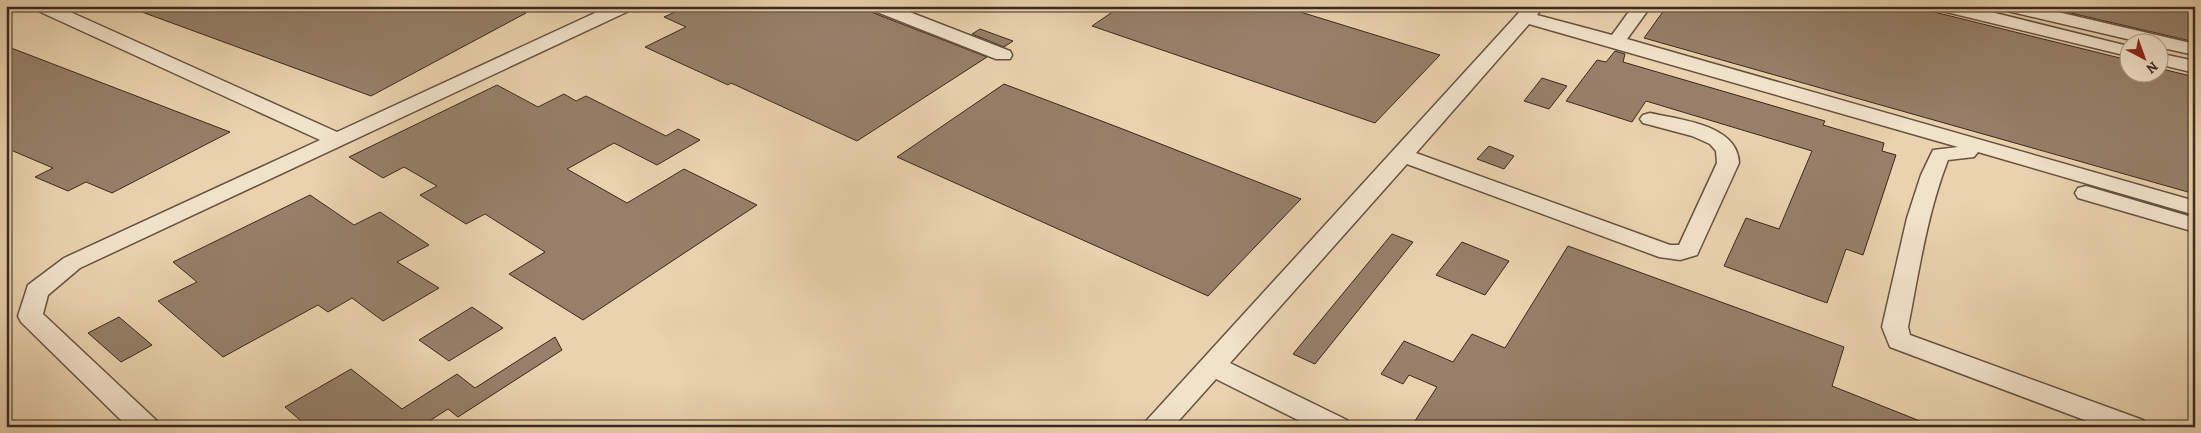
<svg xmlns="http://www.w3.org/2000/svg" width="2201" height="433" viewBox="0 0 2201 433" font-family="Alegreya,serif">
  <style>
    .building { fill: #968069; stroke: #3c281f }
    .lines { fill: none; stroke-linecap: round; stroke-linejoin: round }
    .minor-casing { stroke: #675242; stroke-width: 3 }
    .minor { fill: #f1e2ca; fill-rule: evenodd }
  </style>
  <rect width="100%" height="100%" fill="#e9d2ad"/>
  <filter id="stains"><feTurbulence type="fractalNoise" baseFrequency=".004" numOctaves="4"/><feColorMatrix values="0 0 0 0 .2 0 0 0 0 .09 0 0 0 0 .02 0 0 0 .5 -.17"/></filter>
  <radialGradient id="worn" r=".72"><stop offset=".6" stop-color="#630" stop-opacity="0"/><stop offset="1" stop-color="#630" stop-opacity=".3"/></radialGradient>
  <path class="building" d="M 131,6 L 503,6 L 526,13 L 371,96 L 131,8 Z
    M 688,6 L 865,6 L 871,12 L 987,57 L 857,141 L 731,83 L 728,85 L 645,47 L 686,27 L 664,17 Z
    M 1121,6 L 1281,6 L 1440,55 L 1375,123 L 1092,26 Z
    M 1667,6 L 1910,6 L 2128,60 L 2128,72 L 2158,72 L 2158,68 L 2195,77 L 2195,194 L 1644,38 Z
    M 2058,6 L 2195,6 L 2195,42 L 2058,10 Z
    M 980,29 L 1013,41 L 1004,47 L 972,34 Z
    M 6,46 L 230,132 L 112,193 L 86,182 L 68,191 L 35,177 L 53,168 L 6,148 Z
    M 1615,51 L 1625,54 L 1623,62 L 1825,121 L 1823,125 L 1884,143 L 1882,151 L 1896,155 L 1863,255 L 1846,249 L 1827,303 L 1724,266 L 1746,218 L 1779,229 L 1812,151 L 1646,101 L 1632,122 L 1566,101 L 1597,60 L 1606,62 Z
    M 1542,78 L 1567,86 L 1549,109 L 1524,101 Z
    M 1004,84 L 1120,128 L 1301,199 L 1208,296 L 897,157 Z
    M 497,85 L 538,107 L 564,94 L 576,101 L 586,96 L 666,136 L 678,129 L 700,140 L 657,165 L 614,143 L 567,169 L 627,203 L 684,169 L 757,205 L 583,320 L 509,274 L 545,252 L 485,214 L 466,224 L 420,195 L 437,186 L 404,167 L 383,178 L 349,157 Z
    M 1489,146 L 1514,156 L 1504,169 L 1477,159 Z
    M 310,195 L 354,225 L 380,212 L 429,245 L 397,262 L 439,288 L 383,321 L 352,298 L 328,312 L 318,305 L 223,357 L 158,301 L 197,282 L 173,262 Z
    M 1392,234 L 1413,242 L 1315,364 L 1293,354 Z
    M 1462,242 L 1509,261 L 1485,295 L 1436,275 Z
    M 1568,246 L 1844,347 L 1832,386 L 1935,427 L 1411,427 L 1437,387 L 1409,375 L 1403,384 L 1381,374 L 1404,341 L 1453,362 L 1472,334 L 1505,348 Z
    M 472,307 L 503,328 L 449,361 L 419,340 Z
    M 119,317 L 152,345 L 121,362 L 88,333 Z
    M 555,337 L 562,350 L 458,417 L 448,409 L 420,427 L 308,427 L 285,407 L 351,369 L 402,409 L 457,374 L 475,388 Z"/>
  <g class="lines">
    <defs>
      <path id="minor" d="M 33,6 L 57,6 L 337,132 L 610,6 L 634,6 L 631,10 L 80,268 L 48,295 L 43,314 L 156,420 L 160,427 L 128,427 L 21,322 L 18,316 L 28,285 L 64,258 L 320,140 L 36,10 Z
        M 869,6 L 894,6 L 1010,51 L 1012,55 L 1010,59 L 996,59 L 872,10 Z
        M 1525,6 L 1544,6 L 1537,15 L 1612,35 L 1633,6 L 1651,6 L 1627,39 L 2195,201 L 2195,215 L 1978,152 L 1974,157 L 1948,160 C 1927,214 1919,271 1908,327 L 1910,335 L 2143,420 L 2147,427 L 2103,427 L 1890,347 L 1882,327 L 1907,218 L 1921,175 L 1933,150 L 1958,147 L 1529,24 L 1416,153 L 1670,245 L 1679,245 L 1717,163 L 1716,151 L 1710,144 L 1692,136 L 1643,123 L 1640,119 L 1643,115 L 1650,113 C 1679,120 1738,124 1739,163 L 1697,255 L 1680,260 L 1659,257 L 1407,164 L 1230,363 L 1347,420 L 1351,427 L 1312,427 L 1216,379 L 1173,427 L 1143,427 L 1147,420 Z
        M 1935,6 L 1967,6 L 2128,46 L 2128,56 L 1938,10 Z
        M 2000,6 L 2032,6 L 2195,44 L 2195,55 L 2158,47 L 2158,42 L 2140,42 L 2003,10 Z
        M 2158,53 L 2195,61 L 2195,73 L 2158,64 Z
        M 2086,186 L 2195,218 L 2195,232 L 2078,198 L 2075,193 L 2078,188 Z"/>
    </defs>
    <use href="#minor" class="minor-casing"/>
    <use href="#minor" class="minor"/>
  </g>
  <rect width="2201" height="433" fill="none" stroke="#e9d2ad" stroke-width="25"/>
  <rect x="8" y="8" width="2186" height="418" fill="none" stroke="#3c281f" stroke-width="2.5"/>
  <rect x="12" y="12" width="2176" height="408" fill="none" stroke="#3c281f"/>
  <g transform="translate(2144 58) rotate(139)"><circle r="24" fill="#f1e2ca" stroke="#a99886"/>
  <path d="M0-4L9 19L0 12L-9 19Z" fill="#8f2418"/>
  <text y="-8" font-size="14" font-weight="bold" text-anchor="middle" fill="#3c281f">N</text>
  </g>
  <rect width="100%" height="100%" filter="url(#stains)"/>
  <rect width="100%" height="100%" fill="url(#worn)"/>
</svg>
